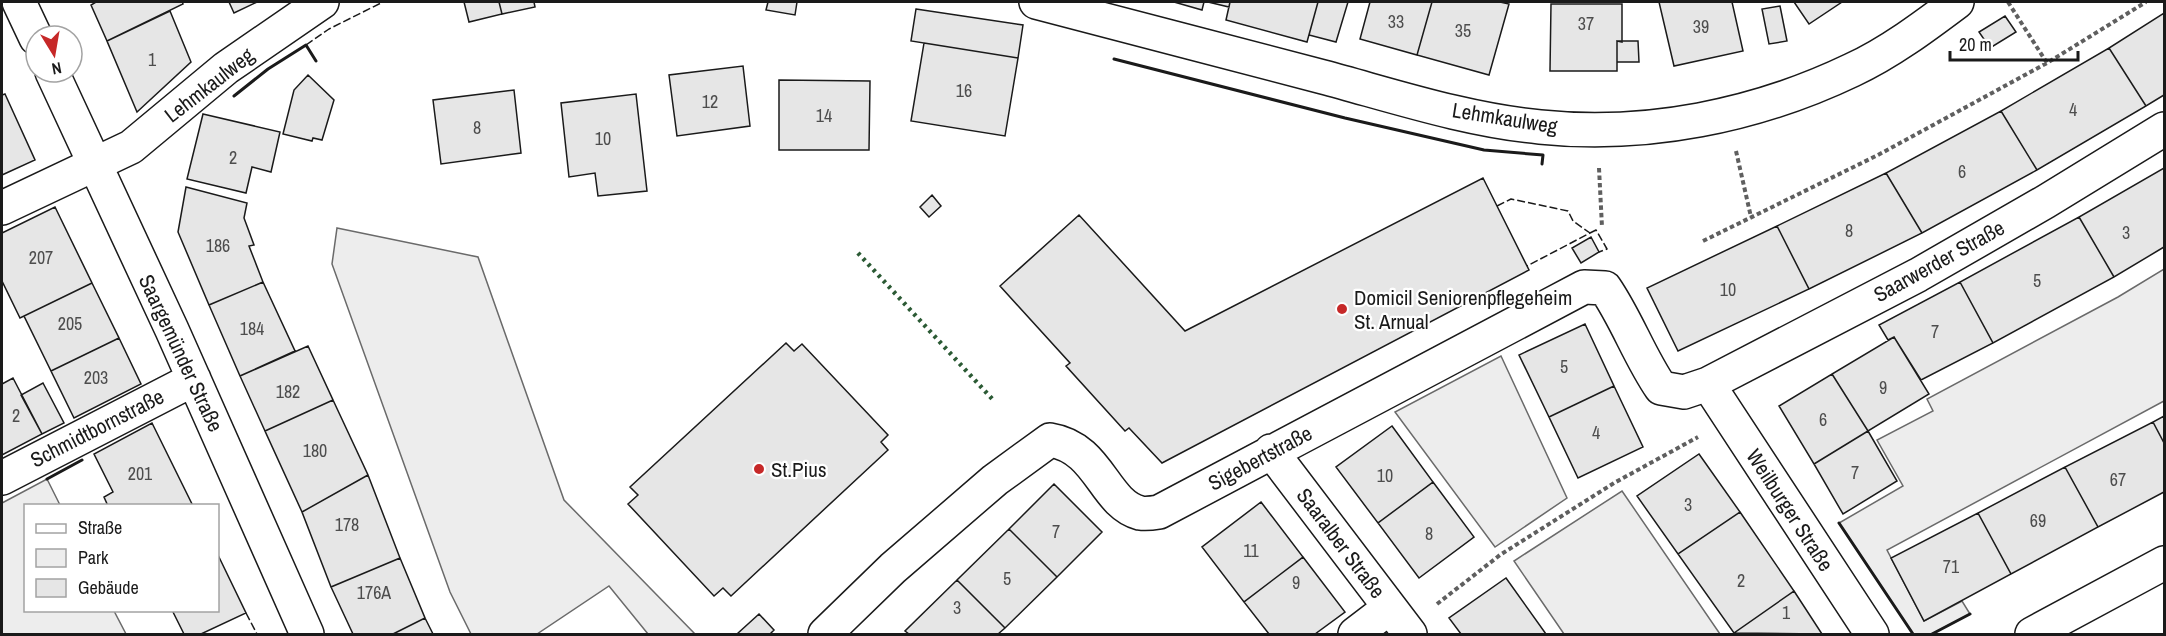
<svg xmlns="http://www.w3.org/2000/svg" width="2166" height="636" viewBox="0 0 2166 636" font-family="'Archivo Narrow',sans-serif">
  <style>
    .green { fill: #ededed; stroke: #6a6a6a; stroke-width: 1.5 }
    .building { fill: #e6e6e6; stroke: #1a1a1a; stroke-width: 1.5 }
    .lines { fill: none; stroke-linecap: round; stroke-linejoin: round }
    .minor-casing { stroke: #1a1a1a; stroke-width: 36 }
    .path { stroke: #5f5f5f; stroke-width: 4; stroke-dasharray: 4.5 3; stroke-linecap: butt }
    .minor { stroke: #fff; stroke-width: 33 }
    .hedge { stroke: #2b5a34; stroke-width: 4.5; stroke-dasharray: 3 4.5; stroke-linecap: butt }
    .fence { stroke: #1a1a1a; stroke-width: 1.5; stroke-dasharray: 8 3; stroke-linecap: butt }
    .wall { stroke: #1a1a1a; stroke-width: 3 }
    .poi-dot { fill: #c62828; stroke: #fff; stroke-width: 2 }
    .labels { text-anchor: middle; dominant-baseline: central; stroke-width: 4.5; stroke-linejoin: round; paint-order: stroke }
    .number-label { font-size: 18px; fill: #4d4d4d }
    .street-label { font-size: 21px; fill: #1a1a1a; stroke: #fff }
    .poi-label { font-size: 21px; fill: #1a1a1a; stroke: #fff; text-anchor: start }
  </style>
  <rect width="100%" height="100%" fill="#fff"/>
  <path class="green" d="M 337,228 L 478,257 L 564,500 L 695,634 L 648,634 L 609,586 L 537,634 L 471,634 L 450,592 L 332,264 Z
    M 2164,269 L 2164,401 L 1887,550 L 1924,621 L 1962,601 L 1970,614 L 1932,634 L 1913,634 L 1839,523 L 1903,486 L 1877,440 L 1933,411 L 1927,399 L 2118,297 Z
    M 1501,356 L 1567,498 L 1495,547 L 1395,412 Z
    M 47,479 L 60,505 L 26,506 L 26,610 L 114,611 L 126,634 L 2,634 L 2,503 Z
    M 1622,491 L 1720,634 L 1564,634 L 1514,561 Z"/>
  <path class="building" d="M 96,2 L 182,2 L 183,4 L 107,41 L 91,5 Z
    M 229,2 L 257,2 L 234,13 Z
    M 464,2 L 499,2 L 502,14 L 469,22 Z
    M 499,2 L 534,2 L 535,7 L 502,14 Z
    M 768,2 L 797,2 L 795,15 L 766,10 Z
    M 1174,2 L 1204,2 L 1202,10 Z
    M 1208,2 L 1230,2 L 1229,7 Z
    M 1230,2 L 1318,2 L 1307,42 L 1226,20 Z
    M 1318,2 L 1348,2 L 1336,42 L 1309,35 Z
    M 1370,2 L 1432,2 L 1417,55 L 1360,39 Z
    M 1432,2 L 1500,2 L 1509,4 L 1489,75 L 1417,55 Z
    M 1659,2 L 1732,2 L 1743,51 L 1674,66 Z
    M 1794,2 L 1842,2 L 1809,24 Z
    M 1551,4 L 1622,4 L 1622,42 L 1617,41 L 1617,71 L 1550,71 Z
    M 1780,6 L 1787,41 L 1769,44 L 1762,9 Z
    M 916,9 L 1023,25 L 1018,58 L 911,41 Z
    M 170,11 L 191,62 L 137,112 L 107,41 Z
    M 2164,13 L 2164,95 L 2146,106 L 2109,48 Z
    M 2005,16 L 2016,32 L 1990,48 L 1979,32 Z
    M 1617,41 L 1638,41 L 1639,62 L 1617,62 Z
    M 924,43 L 1018,58 L 1005,136 L 911,121 Z
    M 2109,48 L 2146,106 L 2037,170 L 2001,111 Z
    M 743,66 L 750,126 L 677,136 L 669,75 Z
    M 308,75 L 334,100 L 322,140 L 313,138 L 312,141 L 283,134 L 294,90 Z
    M 779,80 L 870,81 L 869,150 L 779,150 Z
    M 514,90 L 521,153 L 441,164 L 433,100 Z
    M 5,94 L 35,160 L 2,175 L 2,95 Z
    M 636,94 L 647,191 L 598,196 L 595,173 L 569,177 L 561,103 Z
    M 2001,111 L 2037,170 L 1922,233 L 1886,173 Z
    M 203,114 L 280,132 L 271,172 L 252,167 L 246,193 L 187,179 Z
    M 2164,168 L 2164,247 L 2114,277 L 2079,217 Z
    M 1886,173 L 1922,233 L 1809,289 L 1777,226 Z
    M 1483,178 L 1529,270 L 1162,463 L 1129,428 L 1125,431 L 1066,366 L 1070,363 L 1000,286 L 1079,215 L 1185,331 Z
    M 186,187 L 247,203 L 244,218 L 254,245 L 249,246 L 263,282 L 209,305 L 178,232 Z
    M 932,195 L 941,206 L 929,217 L 920,207 Z
    M 55,207 L 92,283 L 20,318 L 2,281 L 2,233 Z
    M 2079,217 L 2114,277 L 1993,343 L 1960,282 Z
    M 1777,226 L 1809,289 L 1678,351 L 1647,288 Z
    M 1591,237 L 1599,252 L 1581,263 L 1572,248 Z
    M 263,282 L 295,351 L 240,376 L 209,305 Z
    M 1960,282 L 1993,343 L 1921,380 L 1894,337 L 1888,340 L 1879,325 Z
    M 92,283 L 119,338 L 51,371 L 24,316 Z
    M 1585,324 L 1614,386 L 1549,417 L 1519,355 Z
    M 1894,337 L 1929,394 L 1868,431 L 1832,374 Z
    M 119,338 L 141,384 L 74,418 L 51,371 Z
    M 786,343 L 794,351 L 802,344 L 888,435 L 881,442 L 888,450 L 731,596 L 723,588 L 714,596 L 628,504 L 638,495 L 630,487 Z
    M 308,346 L 333,400 L 265,431 L 240,376 Z
    M 1832,374 L 1868,431 L 1814,464 L 1779,406 Z
    M 13,378 L 42,434 L 2,455 L 2,384 Z
    M 43,383 L 64,423 L 42,434 L 21,395 Z
    M 1614,386 L 1643,447 L 1578,478 L 1549,417 Z
    M 333,400 L 368,475 L 302,512 L 265,431 Z
    M 2164,416 L 2164,443 L 2153,422 Z
    M 2153,422 L 2164,443 L 2164,492 L 2098,527 L 2065,467 Z
    M 152,423 L 193,506 L 108,506 L 104,497 L 113,492 L 94,454 Z
    M 1392,426 L 1433,482 L 1378,523 L 1336,467 Z
    M 1868,431 L 1897,481 L 1843,514 L 1814,464 Z
    M 1699,454 L 1740,512 L 1678,554 L 1637,496 Z
    M 2065,467 L 2098,527 L 2011,574 L 1978,513 Z
    M 368,475 L 400,558 L 331,587 L 302,512 Z
    M 1433,482 L 1474,537 L 1419,578 L 1378,523 Z
    M 1054,484 L 1102,532 L 1057,577 L 1009,529 Z
    M 1261,502 L 1303,557 L 1244,602 L 1202,547 Z
    M 1740,512 L 1794,591 L 1734,633 L 1678,554 Z
    M 1978,513 L 2011,574 L 1924,621 L 1891,558 Z
    M 1009,529 L 1057,577 L 1005,628 L 957,580 Z
    M 218,555 L 246,613 L 201,634 L 184,634 L 172,610 L 218,610 Z
    M 1303,557 L 1345,612 L 1315,634 L 1269,634 L 1244,602 Z
    M 400,558 L 425,618 L 393,634 L 353,634 L 331,587 Z
    M 1506,578 L 1546,634 L 1461,634 L 1449,618 Z
    M 957,580 L 1005,628 L 998,634 L 909,634 L 905,631 Z
    M 1794,591 L 1822,634 L 1734,633 Z
    M 759,614 L 774,630 L 770,634 L 737,634 Z
    M 425,618 L 433,634 L 393,634 Z"/>
  <g class="lines">
    <defs>
      <path id="minor" d="M 19,2 L 36,38
        M 1036,2 C 1132,27 1227,52 1323,77 C 1394,96 1466,120 1540,127 C 1646,138 1756,116 1852,70 C 1889,53 1925,26 1957,2
        M 52,72 L 172,330 L 307,634
        M 2,208 L 131,147 L 226,68 L 322,2
        M 1708,384 L 1872,634
        M 1271,451 L 1410,634
        M 2,478 L 194,379
        M 825,634 L 893,568 L 995,480 L 1050,440 C 1100,448 1103,503 1140,513 C 1146,514 1153,513 1159,512 L 1584,287 L 1605,288 C 1627,320 1639,356 1661,388 L 1684,392 L 1708,384 L 1918,275 L 2045,202 L 2164,129
        M 1355,634 L 1389,608
        M 2032,634 L 2164,563"/>
    </defs>
    <use href="#minor" class="minor-casing"/>
    <path class="path" d="M 2008,2 L 2047,63
      M 1736,151 L 1751,217
      M 1599,168 L 1602,227
      M 1703,241 L 1878,155 L 2047,63 L 2146,2
      M 1437,604 L 1500,555 L 1614,483 L 1698,437"/>
    <use href="#minor" class="minor"/>
    <path class="hedge" d="M 858,253 L 995,402"/>
    <path class="fence" d="M 306,45 L 329,29 L 383,2
      M 1497,206 L 1511,199 L 1568,211 L 1573,221 L 1590,233 L 1527,266
      M 1590,233 L 1596,230 L 1607,249 L 1599,252
      M 246,613 L 257,634"/>
    <path class="wall" d="M 1114,59 L 1345,118 L 1484,150 L 1543,155 L 1542,164
      M 234,96 L 268,69 L 306,45 L 316,61
      M 47,479 L 82,460
      M 1839,523 L 1913,634
      M 1932,634 L 1970,614"/>
  </g>
  <g class="poi-dot">
    <circle cx="1342" cy="309" r="6"/>
    <circle cx="759" cy="469" r="6"/>
  </g>
  <g class="labels">
    <g class="number-label">
      <text x="1396" y="21">33</text>
      <text x="1586" y="23">37</text>
      <text x="1701" y="26">39</text>
      <text x="1463" y="30">35</text>
      <text x="152" y="59">1</text>
      <text x="964" y="90">16</text>
      <text x="710" y="101">12</text>
      <text x="2073" y="109">4</text>
      <text x="824" y="115">14</text>
      <text x="477" y="127">8</text>
      <text x="603" y="138">10</text>
      <text x="233" y="157">2</text>
      <text x="1962" y="171">6</text>
      <text x="1849" y="230">8</text>
      <text x="2126" y="232">3</text>
      <text x="218" y="245">186</text>
      <text x="41" y="257">207</text>
      <text x="2037" y="280">5</text>
      <text x="1728" y="289">10</text>
      <text x="70" y="323">205</text>
      <text x="252" y="328">184</text>
      <text x="1935" y="331">7</text>
      <text x="1564" y="366">5</text>
      <text x="96" y="377">203</text>
      <text x="1883" y="387">9</text>
      <text x="288" y="391">182</text>
      <text x="16" y="415">2</text>
      <text x="1823" y="419">6</text>
      <text x="1596" y="432">4</text>
      <text x="315" y="450">180</text>
      <text x="1855" y="472">7</text>
      <text x="140" y="473">201</text>
      <text x="1385" y="475">10</text>
      <text x="2118" y="479">67</text>
      <text x="1688" y="504">3</text>
      <text x="2038" y="520">69</text>
      <text x="347" y="524">178</text>
      <text x="1056" y="531">7</text>
      <text x="1429" y="533">8</text>
      <text x="1251" y="550">11</text>
      <text x="1951" y="566">71</text>
      <text x="1007" y="578">5</text>
      <text x="1741" y="580">2</text>
      <text x="1296" y="582">9</text>
      <text x="374" y="592">176A</text>
      <text x="957" y="607">3</text>
      <text x="1786" y="612">1</text>
    </g>
    <g class="street-label">
      <text transform="translate(209 85) rotate(-38)">Lehmkaulweg</text>
      <text transform="translate(1505 118) rotate(9)">Lehmkaulweg</text>
      <text transform="translate(1939 261) rotate(-29)">Saarwerder Straße</text>
      <text transform="translate(181 353) rotate(65)">Saargemünder Straße</text>
      <text transform="translate(97 428) rotate(-27)">Schmidtbornstraße</text>
      <text transform="translate(1260 458) rotate(-28)">Sigebertstraße</text>
      <text transform="translate(1790 510) rotate(57)">Weilburger Straße</text>
      <text transform="translate(1341 543) rotate(53)">Saaralber Straße</text>
    </g>
    <g class="poi-label">
      <text x="1354" y="297">Domicil Seniorenpflegeheim<tspan x="1354" dy="24">St. Arnual</tspan></text>
      <text x="771" y="469">St.Pius</text>
    </g>
  </g>
  <rect width="2166" height="636" fill="none" stroke="#1a1a1a" stroke-width="6"/>
  <rect x="24" y="504" width="195" height="108" fill="#ffffff" stroke="#a3a3a3" stroke-width="1.5"/>
  <rect x="36" y="524" width="30" height="9" fill="#ffffff" stroke="#a3a3a3" stroke-width="1.5"/>
  <text x="78" y="534" font-size="18" fill="#1a1a1a">Straße</text>
  <rect x="36" y="549" width="30" height="18" fill="#ededed" stroke="#a3a3a3" stroke-width="1.5"/>
  <text x="78" y="564" font-size="18" fill="#1a1a1a">Park</text>
  <rect x="36" y="579" width="30" height="18" fill="#e6e6e6" stroke="#a3a3a3" stroke-width="1.5"/>
  <text x="78" y="594" font-size="18" fill="#1a1a1a">Gebäude</text>
  <g transform="translate(54 54) rotate(169)"><circle r="28" fill="#ffffff" stroke="#a3a3a3" stroke-width="1.5"/>
  <path d="M0-4.5L10 22L0 15L-10 22Z" fill="#c62828"/>
  <text y="-9" font-size="16" font-weight="bold" text-anchor="middle" fill="#1a1a1a">N</text>
  </g>
  <path d="M1950 51v9h128v-9" fill="none" stroke="#1a1a1a" stroke-width="3"/>
  <text x="1959" y="51" font-size="18" fill="#1a1a1a" stroke="#ffffff" stroke-width="4.5" paint-order="stroke">20 m</text>
</svg>
